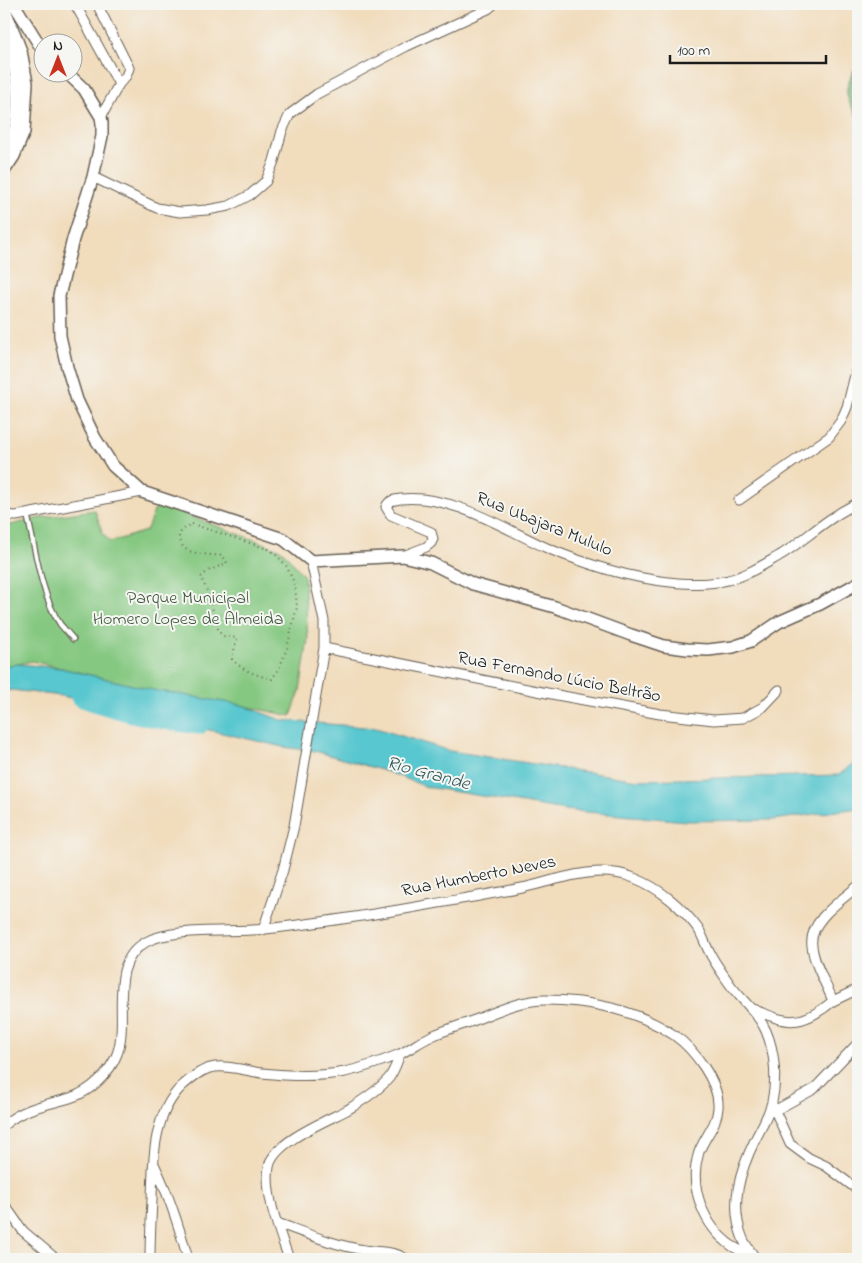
<svg xmlns="http://www.w3.org/2000/svg" width="862" height="1263" viewBox="0 0 862 1263" font-family="'Indie Flower',sans-serif">
  <style>
    .green { fill: #85c881; stroke: #50724e }
    .forest { fill: #6cac6f; stroke: #446446 }
    .water { fill: #59c7cf; stroke: #3a7276 }
    .lines { fill: none; stroke-linecap: round; stroke-linejoin: round }
    .river { stroke: #59c7cf; stroke-width: 19 }
    .service-casing { stroke: #675f54; stroke-width: 7 }
    .minor-casing { stroke: #675f54; stroke-width: 11 }
    .tertiary-casing { stroke: #675f54; stroke-width: 14 }
    .path { stroke: #675f54; stroke-width: 2; stroke-dasharray: 1 4; stroke-linecap: butt }
    .service { stroke: #fff; stroke-width: 4.5 }
    .minor { stroke: #fff; stroke-width: 9 }
    .tertiary { stroke: #fff; stroke-width: 11 }
    .labels { text-anchor: middle; dominant-baseline: central; stroke-width: 4; stroke-linejoin: round; paint-order: stroke }
    .street-label { font-size: 18px; fill: #1c1c1c; stroke: #f6f6f2 }
    .park-label { font-size: 18px; fill: #41583f; stroke: #f6f6f2 }
    .water-label { font-size: 19px; font-style: italic; fill: #31585b; stroke: #f6f6f2 }
  </style>
  <rect width="100%" height="100%" fill="#f6f6f2"/>
  <filter id="ink" filterUnits="userSpaceOnUse"><feTurbulence type="fractalNoise" baseFrequency=".02" numOctaves="2"/><feDisplacementMap in="SourceGraphic" scale="10" xChannelSelector="R" yChannelSelector="G"/><feConvolveMatrix kernelMatrix="1 2 1 2 8 2 1 2 1" color-interpolation-filters="sRGB"/></filter>
  <filter id="wash" filterUnits="userSpaceOnUse"><feTurbulence type="fractalNoise" baseFrequency=".0096" numOctaves="4" result="noise"/><feDisplacementMap in="SourceGraphic" scale="20" xChannelSelector="R" yChannelSelector="G"/><feGaussianBlur stdDeviation="1.12" result="paint"/><feColorMatrix in="noise" values="0 0 0 0 0 0 0 0 0 0 0 0 0 0 0 0 0 1.4 0 .05"/><feComposite in="paint" operator="in"/></filter>
  <g filter="url(#wash)">
    <rect width="100%" height="100%" fill="#f1dcbc"/>
    <path class="green" d="M 157,504 L 282,550 L 304,576 L 308,639 L 300,691 L 291,716 L 225,702 L 177,696 L 32,661 L 4,667 L 4,524 L 11,525 L 39,518 L 95,510 L 103,534 L 110,542 L 146,531 Z"/>
    <path class="forest" d="M 858,62 L 858,118 C 841,91 845,88 858,62 Z"/>
    <path class="water" d="M 18,664 L 61,668 L 153,690 L 242,705 L 281,720 L 376,728 L 450,751 L 638,780 L 839,775 L 858,759 L 858,808 L 773,820 L 686,821 L 565,810 L 427,787 L 388,772 L 315,751 L 283,747 L 62,696 L 11,690 L 4,693 L 4,667 Z"/>
    <g class="lines">
      <path class="river" d="M 80,697 C 118,711 158,720 199,725"/>
    </g>
  </g>
  <g filter="url(#ink)">
    <g class="lines">
      <defs>
        <path id="service" d="M 27,514 C 35,547 41,596 60,624 C 64,629 69,634 73,639"/>
        <path id="minor" d="M 75,4 L 119,84
          M 97,4 L 129,68 L 126,76 L 119,84 L 101,117
          M 93,177 L 157,208 L 180,212 L 207,210 L 229,206 L 250,195 L 266,181 L 274,161 L 282,131 L 290,114 L 317,94 L 405,47 L 488,9 L 494,4
          M 739,500 L 829,437 L 841,421 L 847,407 L 858,363
          M 4,515 L 16,516 L 142,492
          M 403,556 L 426,547 L 431,543 L 433,539 L 431,532 L 391,515 L 386,507 C 389,500 394,500 401,499 C 451,494 503,528 547,548 C 561,554 575,559 590,564 C 628,577 688,590 728,580 C 746,576 763,565 779,556 C 799,544 816,528 835,516 C 842,511 850,507 858,503
          M 324,648 L 557,695 L 660,714 L 714,720 L 743,718 L 763,707 L 779,690
          M 263,930 L 283,870 L 294,826 L 324,648 L 324,621 L 311,561
          M 833,1001 L 858,989
          M 750,1008 C 787,1023 799,1029 833,1001 C 826,983 814,965 812,946 C 808,921 842,900 858,886
          M 772,1104 L 790,1144 L 809,1158 L 826,1166 L 858,1190
          M 776,1110 L 814,1089 L 858,1043
          M 4,1125 C 23,1108 46,1105 70,1098 C 90,1092 110,1073 117,1054 C 130,1019 106,964 146,942 C 173,927 233,933 265,929 C 321,923 377,914 433,904 C 462,899 492,894 522,888 C 558,880 597,863 634,878 C 660,888 683,908 699,930 C 704,939 707,949 712,957 C 717,966 723,974 729,983 C 740,999 758,1012 766,1031 C 775,1052 777,1079 772,1102 C 769,1115 761,1128 755,1140 C 740,1171 729,1205 743,1239 C 746,1246 752,1253 756,1259
          M 154,1164 C 169,1195 179,1226 188,1259
          M 4,1204 L 23,1231 L 56,1259
          M 277,1223 C 305,1233 334,1245 364,1250 C 374,1252 398,1251 405,1259
          M 150,1259 C 150,1240 151,1220 152,1201 C 153,1163 152,1115 182,1086 C 190,1079 199,1071 210,1068 C 226,1064 246,1071 262,1073 C 289,1076 319,1077 345,1072 C 363,1068 383,1061 400,1054 C 412,1048 422,1040 434,1035 C 448,1029 462,1025 475,1020 C 498,1011 520,1000 545,1000 C 589,1000 637,1010 674,1035 C 694,1049 720,1083 718,1108 C 717,1125 705,1136 699,1152 C 688,1186 703,1226 732,1246 C 739,1250 747,1254 754,1258
          M 289,1259 C 280,1233 264,1194 269,1167 C 273,1142 326,1121 347,1110 C 362,1101 378,1091 389,1078 C 395,1070 397,1062 400,1054"/>
        <path id="tertiary" d="M 14,4 L 42,49
          M 4,7 L 21,51 L 27,83 L 24,132 L 14,156 L 4,171
          M 4,28 C 18,68 23,109 10,149
          M 66,72 L 84,89 L 101,117 L 102,123 L 102,136 L 93,177 L 73,239 L 59,296 L 60,336 L 67,367 L 77,400 L 95,438 L 113,466 L 142,492 L 283,539 L 311,561 L 403,556 L 431,563 L 473,584 L 555,607 L 631,635 L 664,646 L 687,649 L 708,650 L 733,647 L 751,641 L 779,622 L 820,604 L 858,583"/>
      </defs>
      <use href="#service" class="service-casing"/>
      <use href="#minor" class="minor-casing"/>
      <use href="#tertiary" class="tertiary-casing"/>
      <path class="path" d="M 192,524 L 271,550 L 286,565 L 295,585 L 297,607 L 287,648 L 279,669 L 272,679 C 258,676 241,670 232,659 L 237,638 L 224,636 L 219,632 L 209,596 L 201,577 L 208,571 L 227,563 L 223,556 C 210,554 185,556 180,542 C 176,532 185,528 192,524 Z"/>
      <use href="#service" class="service"/>
      <use href="#minor" class="minor"/>
      <use href="#tertiary" class="tertiary"/>
    </g>
  </g>
  <g class="labels">
    <g class="street-label">
      <text transform="translate(544 525) rotate(22)">Rua Ubajara Mululo</text>
      <text transform="translate(559 678) rotate(11)">Rua Fernando Lúcio Beltrão</text>
      <text transform="translate(479 877) rotate(-11)">Rua Humberto Neves</text>
    </g>
    <g class="park-label">
      <text x="188" y="599">Parque Municipal<tspan x="188" dy="21">Homero Lopes de Almeida</tspan></text>
    </g>
    <g class="water-label">
      <text transform="translate(428 774) rotate(15)">Rio Grande</text>
    </g>
  </g>
  <rect width="862" height="1263" fill="none" stroke="#f6f6f2" stroke-width="20"/>
  <g transform="translate(58 58)"><circle r="24" fill="#f6f6f2" stroke="#9f9f9c"/>
  <path d="M0-4L9 19L0 12L-9 19Z" fill="#c8321e"/>
  <text y="-8" font-size="14" font-weight="bold" text-anchor="middle" fill="#1c1c1c">N</text>
  </g>
  <path d="M670 55v8h156v-8" fill="none" stroke="#1c1c1c" stroke-width="2.5"/>
  <text x="677" y="55" font-size="15" fill="#1c1c1c" stroke="#f6f6f2" stroke-width="4" paint-order="stroke">100 m</text>
</svg>
